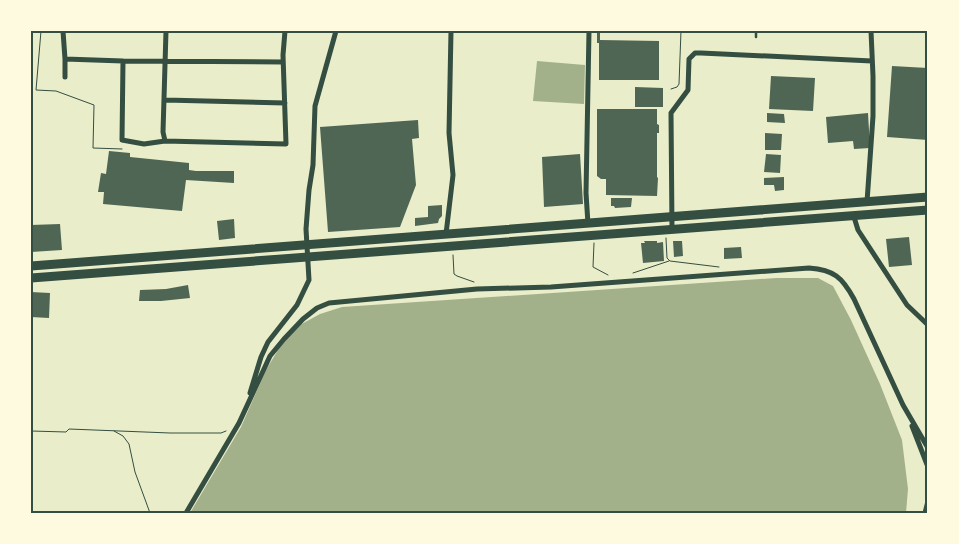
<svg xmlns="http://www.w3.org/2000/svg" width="959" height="544" viewBox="0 0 959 544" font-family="'Sofia Sans Condensed',sans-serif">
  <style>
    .water { fill: #a3b18a }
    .building { fill: #4f6655 }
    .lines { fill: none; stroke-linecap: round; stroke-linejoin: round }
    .path { stroke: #344e41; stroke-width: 1 }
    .service { stroke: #344e41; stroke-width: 2.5 }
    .minor { stroke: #344e41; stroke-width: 5 }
    .trunk { stroke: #344e41; stroke-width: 9 }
    .neatline { fill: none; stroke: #344e41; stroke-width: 2 }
  </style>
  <rect width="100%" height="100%" fill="#e9edc9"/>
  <path class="water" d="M 537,61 L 585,65 L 584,104 L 533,101 Z
    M 776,278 L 818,278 L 833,286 L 851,320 L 880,384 L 902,440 L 908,489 L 906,513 L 190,513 L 241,427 L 266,370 L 281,345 L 298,326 L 320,314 L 342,307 Z"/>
  <path class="building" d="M 597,31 L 600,31 L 600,40 L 659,41 L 659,80 L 599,80 L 599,43 L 597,43 Z
    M 892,66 L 928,68 L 928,140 L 887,137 Z
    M 771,76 L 815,78 L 813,111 L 769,109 Z
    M 635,87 L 663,88 L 663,107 L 635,107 Z
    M 597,109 L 657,109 L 657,124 L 659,125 L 659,133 L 657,133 L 657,177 L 658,178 L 657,196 L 606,195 L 606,179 L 601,179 L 597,176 Z
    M 767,113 L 784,114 L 785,123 L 767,122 Z
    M 868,113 L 870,148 L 854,149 L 853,141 L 828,143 L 826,117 Z
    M 418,120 L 419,138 L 412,139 L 416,185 L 400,227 L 328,232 L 320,127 Z
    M 765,133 L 782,134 L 781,150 L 765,150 Z
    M 109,151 L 130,153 L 130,157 L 189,163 L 189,170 L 196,171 L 234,171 L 234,183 L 186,180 L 182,211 L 103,204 L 104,192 L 98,192 L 101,173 L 106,174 Z
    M 580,154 L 583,204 L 544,207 L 542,157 Z
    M 766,154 L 781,155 L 780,173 L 764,172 Z
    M 784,177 L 784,190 L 775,191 L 774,185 L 764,185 L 764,178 Z
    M 611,198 L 632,198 L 631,207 L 615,208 L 614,206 L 611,206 Z
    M 442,205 L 442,216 L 439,219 L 438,223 L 415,226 L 415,218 L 428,217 L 428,206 Z
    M 234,219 L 235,238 L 219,240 L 217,221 Z
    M 60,224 L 62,250 L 31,252 L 31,225 Z
    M 909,237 L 912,265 L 889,267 L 886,239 Z
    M 644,241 L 657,241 L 657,243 L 663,242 L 664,261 L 643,263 L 641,243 L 645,243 Z
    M 673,241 L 682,241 L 683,256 L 674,257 Z
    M 741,247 L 742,258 L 724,259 L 724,248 Z
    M 188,285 L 190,298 L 161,301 L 139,301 L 140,290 L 166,289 Z
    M 31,292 L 50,293 L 49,318 L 31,317 Z"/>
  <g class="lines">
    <path class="path" d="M 41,31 L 36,90 L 56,91 L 94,105 L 93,148 L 122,149
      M 671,89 L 677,87 L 679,84 L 681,31
      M 666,238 L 667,258 L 670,261 L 719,267
      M 594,243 L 593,267 L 608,275
      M 453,255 L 454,274 L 457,276 L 474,282
      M 633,273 L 669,261
      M 31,431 L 66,432 L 69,429 L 170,433 L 221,433 L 226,431
      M 114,431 L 123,436 L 129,444 L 135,472 L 150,513"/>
    <path class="service" d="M 756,37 L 756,31"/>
    <path class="minor" d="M 63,31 L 65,59 L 123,61 L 122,140 L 144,144 L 165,141 L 286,144 L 283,55 L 285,31
      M 65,59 L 65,77
      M 123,61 L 283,62
      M 165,100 L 285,103
      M 165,141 L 163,132 L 166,31
      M 867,202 L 873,116 L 873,76 L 871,31
      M 854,217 L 858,230 L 907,305 L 928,325
      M 588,224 L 586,193 L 589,31
      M 672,229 L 671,113 L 688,90 L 689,59 L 695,53 L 701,53 L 872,61
      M 446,234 L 453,175 L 449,133 L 451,31
      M 250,393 L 261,357 L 268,342 L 297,305 L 309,280 L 306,229 L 309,190 L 313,165 L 315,106 L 336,31
      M 912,426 L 928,467
      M 186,513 L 239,423 L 270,356 L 284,339 L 303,319 L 317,308 L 329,303 L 477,289 L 551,287 L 809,268 C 834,270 842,277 854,299 L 903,405 L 928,448
      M 925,513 L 928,501"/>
    <path class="trunk" d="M 31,266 L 928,197
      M 31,278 L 928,210"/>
  </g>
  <rect width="959" height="544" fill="none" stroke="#fefae0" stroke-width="65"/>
  <rect x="32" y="32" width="894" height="480" class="neatline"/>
</svg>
